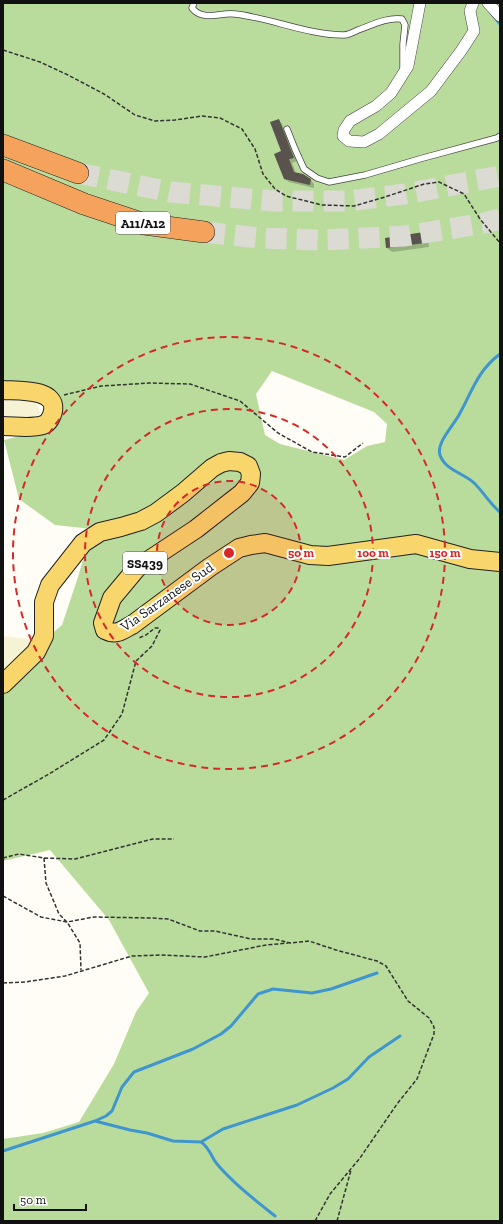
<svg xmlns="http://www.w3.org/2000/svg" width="503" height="1224" viewBox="0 0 503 1224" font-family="'Zilla Slab',serif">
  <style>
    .farmland { fill: #f6f3d4 }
    .forest { fill: #b9dc9c; fill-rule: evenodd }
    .shadow { fill: #0003 }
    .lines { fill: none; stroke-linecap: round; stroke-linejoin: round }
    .stream { stroke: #3f96cf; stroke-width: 3 }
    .building { fill: #5a524d }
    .highway-tunnel { stroke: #dbdad3; stroke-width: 21; stroke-dasharray: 21 10; stroke-linecap: butt }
    .lane-casing { stroke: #444; stroke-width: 7 }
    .street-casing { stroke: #444; stroke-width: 12 }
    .primary-casing { stroke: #222; stroke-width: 20 }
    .highway-casing { stroke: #222; stroke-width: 22 }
    .path { stroke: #333; stroke-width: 1.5; stroke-dasharray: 4 2; stroke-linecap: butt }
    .lane { stroke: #fff; stroke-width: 5.5 }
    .street { stroke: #fff; stroke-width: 11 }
    .primary { stroke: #f9d66b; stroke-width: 18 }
    .highway { stroke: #f5a25d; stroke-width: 21 }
    .ring { fill: none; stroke: #d62828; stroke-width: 2; stroke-dasharray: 7 5 }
    .labels { text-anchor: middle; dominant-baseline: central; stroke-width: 4; stroke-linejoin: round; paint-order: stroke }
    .shield { fill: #fff; stroke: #585858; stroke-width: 1 }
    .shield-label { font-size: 13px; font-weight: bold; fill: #111 }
    .street-label { font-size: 14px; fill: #111; stroke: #fff }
    .centre { fill: #d62828; stroke: #fff; stroke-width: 2 }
    .ring-label { font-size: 12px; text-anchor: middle; font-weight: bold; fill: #d62828; stroke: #fff; stroke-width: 4; stroke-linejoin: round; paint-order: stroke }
  </style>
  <rect width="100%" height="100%" fill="#fffdf5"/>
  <path class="farmland" d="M 3,399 L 35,402 L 40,412 L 34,423 L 3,422 Z
    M 3,636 L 43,641 L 3,679 Z"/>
  <path class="forest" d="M 3,3 L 500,3 L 500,1221 L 3,1221 L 3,1139 L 43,1133 L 79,1122 L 114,1064 L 136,1012 L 149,993 L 109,920 L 50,850 L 3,861 L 3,679 L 43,641 L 62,625 L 78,577 L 92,529 L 55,525 L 19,499 L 4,440 L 48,429 L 60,409 L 3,386 ZM 272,371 L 374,412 L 387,424 L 385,442 L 367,446 L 344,460 L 280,444 L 265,435 L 256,394 Z"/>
  <path class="shadow" d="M 279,120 L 282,124 L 297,161 L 292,163 L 296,173 L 311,180 L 314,184 L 314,188 L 289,182 L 285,179 Z
    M 423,233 L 428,238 L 429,247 L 392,252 L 387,248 Z"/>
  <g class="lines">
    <path class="stream" d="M 491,13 L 500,24
      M 500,354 C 477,371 472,392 459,415 C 453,426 436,443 440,455 C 445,470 463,473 473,482 C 483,491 489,503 500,512
      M 95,1121 L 130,1130 L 147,1133 L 173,1141 L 201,1142 L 223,1129 L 297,1105 L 333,1088 L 348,1079 L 369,1057 L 400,1036
      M 201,1142 C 210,1148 211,1157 217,1164 C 234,1184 255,1200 275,1216
      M 3,1151 L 95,1121 L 106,1116 L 112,1111 L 122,1087 L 134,1072 L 193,1049 L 221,1034 L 231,1026 L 258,994 L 273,989 L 312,993 L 331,989 L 377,973"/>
  </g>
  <path class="building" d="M 279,119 L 294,158 L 289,159 L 294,172 L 303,174 L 311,179 L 310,185 L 284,179 L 274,154 L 281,151 L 270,122 Z
    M 424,232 L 425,243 L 386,248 L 385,238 Z"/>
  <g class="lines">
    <path class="highway-tunnel" d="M 78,173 L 170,192 L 273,201 L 347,201 L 405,194 L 500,176
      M 204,232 L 261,238 L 321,240 L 405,236 L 485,223 L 500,219"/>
    <defs>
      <path id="lane" d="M 194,3 L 192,8 C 203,22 220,12 235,14 C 271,18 307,35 344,35 C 348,35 354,32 358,30 C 372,25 387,17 402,19 L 405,25 L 403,44 L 403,69
        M 287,129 L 295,149 L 304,169 L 317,178 L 329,182 L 365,175 L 423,158 L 497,138 L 500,136"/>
      <path id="street" d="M 420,3 L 408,66 L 391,93 L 376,106 L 350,121 L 344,130 L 343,136 L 349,141 L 364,142 L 379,134 L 431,91 L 461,51 L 474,31 L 470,11 L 473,3
        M 488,3 L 500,16"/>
      <path id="primary" d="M 3,390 C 17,391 57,388 53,411 C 52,416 49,423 43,425 C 31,429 15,426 3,426
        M 3,684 L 36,652 L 44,636 L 44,602 L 50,585 L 83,543 L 100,532 L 121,527 L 141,521 L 156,513 L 183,493 L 212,468 L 221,463 L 229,461 L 240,462 L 248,466 L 251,474 L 250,483 L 242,493 L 196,529 L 137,568 L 112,598 L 103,623 L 105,630 C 117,636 122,630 132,625 L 210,567 L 239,548 L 251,545 L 265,543 L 310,555 L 328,556 L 416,544 L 470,559 L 500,562"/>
      <path id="highway" d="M 3,145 L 78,173
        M 3,170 L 84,204 L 144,224 L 204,232"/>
    </defs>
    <use href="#lane" class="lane-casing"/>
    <use href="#street" class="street-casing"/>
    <use href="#primary" class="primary-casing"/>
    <use href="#highway" class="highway-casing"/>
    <path class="path" d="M 3,50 L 40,62 L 68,75 L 104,94 L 135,115 L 155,121 L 175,120 L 202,116 L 220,118 L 242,129 L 255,149 L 263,174 L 275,189 L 286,196 L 322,205 L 354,206 L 385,197 L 424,184 L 439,182 L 464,194 L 480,219 L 500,243
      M 64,395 L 101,386 L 149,383 L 190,384 L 240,401 L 278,433 L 312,452 L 345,457 L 363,443
      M 3,800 L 49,774 L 104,740 L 122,714 L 136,661 L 152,646 L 160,630 L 158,628 L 155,628 L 146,635 L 139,638
      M 3,858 L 19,854 L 44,858 L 75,859 L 153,839 L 174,839
      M 44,858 L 46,883 L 59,914 L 67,922 L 80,943 L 81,970
      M 3,896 L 41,917 L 67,922 L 94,917 L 151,918 L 168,919 L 200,931 L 215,931 L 251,939 L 274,939 L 290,943 L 309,941 L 336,950 L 377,961 L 386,966 L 408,1001 L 429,1018 L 434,1027 L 434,1034 L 417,1079 L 397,1104 L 360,1158 L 330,1194 L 315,1221
      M 3,983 L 25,982 L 65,976 L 132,956 L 161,955 L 205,957 L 266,945 L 288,943
      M 337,1221 L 351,1170"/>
    <use href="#lane" class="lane"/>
    <use href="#street" class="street"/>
    <use href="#primary" class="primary"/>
    <use href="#highway" class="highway"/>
  </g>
  <circle cx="229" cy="553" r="72" fill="#d62828" fill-opacity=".12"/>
  <g class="ring">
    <circle cx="229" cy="553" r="72"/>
    <circle cx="229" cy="553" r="144"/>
    <circle cx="229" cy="553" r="216"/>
  </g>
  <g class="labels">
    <g class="shield">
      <rect x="116" y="212" width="54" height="22" rx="3"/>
      <rect x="123" y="552" width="44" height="22" rx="3"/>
    </g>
    <g class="shield-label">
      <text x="143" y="223">A11/A12</text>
      <text x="145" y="563">SS439</text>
    </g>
    <g class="street-label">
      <text transform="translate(167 597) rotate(-35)">Via Sarzanese Sud</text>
    </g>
  </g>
  <circle cx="229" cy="553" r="6" class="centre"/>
  <g class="ring-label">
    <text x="301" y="557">50 m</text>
    <text x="373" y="557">100 m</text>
    <text x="445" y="557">150 m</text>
  </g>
  <rect width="503" height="1224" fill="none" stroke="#111111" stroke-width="8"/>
  <path d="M14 1204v6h72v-6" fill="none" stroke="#111111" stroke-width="2"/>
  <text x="20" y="1204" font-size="12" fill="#111111" stroke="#ffffff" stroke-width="3" paint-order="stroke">50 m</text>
</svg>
